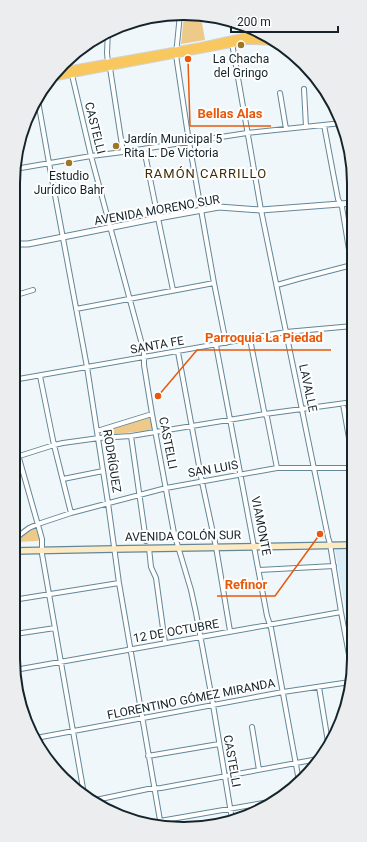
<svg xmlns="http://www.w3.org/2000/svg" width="367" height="842" viewBox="0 0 367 842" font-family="Roboto,sans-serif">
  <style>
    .built { fill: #dbedf6 }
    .green { fill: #edca89 }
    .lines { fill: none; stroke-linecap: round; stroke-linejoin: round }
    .minor-casing { stroke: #638798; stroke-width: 6 }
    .tertiary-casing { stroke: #638798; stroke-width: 7 }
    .secondary-casing { stroke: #638798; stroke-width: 8 }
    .trunk-casing { stroke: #d0d3d5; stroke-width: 8 }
    .minor { stroke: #fff; stroke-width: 4 }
    .tertiary { stroke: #fff; stroke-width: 5 }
    .secondary { stroke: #fceac3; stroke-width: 5.5 }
    .trunk { stroke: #f8c85f; stroke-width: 6 }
    .poi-dot { fill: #9e7724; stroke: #fff; stroke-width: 1.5 }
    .labels { text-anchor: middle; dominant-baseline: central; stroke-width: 4; stroke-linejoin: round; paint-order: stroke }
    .poi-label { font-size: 12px; fill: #15242b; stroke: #fff }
    .street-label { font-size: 12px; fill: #15242b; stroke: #fff }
    .neighbourhood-label { font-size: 13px; letter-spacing: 1px; fill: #402d05; stroke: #fff }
    .rim { fill: none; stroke: #15242b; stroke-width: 2 }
    .leader { fill: none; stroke: #e8590c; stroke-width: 1.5 }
    .callout-dot { fill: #e8590c; stroke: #fff; stroke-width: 1.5 }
    .callout-label { font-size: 13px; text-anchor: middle; font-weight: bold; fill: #e8590c; stroke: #fff; stroke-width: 4; stroke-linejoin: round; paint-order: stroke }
  </style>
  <rect width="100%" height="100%" fill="#eff7fb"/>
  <path class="built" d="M 335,549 L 354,549 L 354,659 Z"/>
  <path class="green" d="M 184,15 L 201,17 L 205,40 L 181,44 Z
    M 150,417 L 153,430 L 107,435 L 102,434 L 102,433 L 106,430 Z
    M 32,529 L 36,529 L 40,540 L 37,541 L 15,542 Z"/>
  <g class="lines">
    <defs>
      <path id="minor" d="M 180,14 L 176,55 L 189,142 L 214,283 L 226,343
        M 232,43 L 261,210 L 328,537 L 330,544 L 341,612 L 352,671
        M 108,63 L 107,53 L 108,30
        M 110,68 L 123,152
        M 72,75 L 91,156 L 144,352 L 144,365 L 152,414 L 174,533 L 191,590 L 196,613 L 212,699 L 232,819
        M 304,89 L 306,127
        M 280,93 L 286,129
        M 38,101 L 49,163 L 87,367 L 108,503 L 119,583 L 161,826
        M 324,125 L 338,199 L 342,207 L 353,274
        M 144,149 L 158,218 L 173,290
        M 15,169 L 91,156 L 123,152 L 247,133 L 342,123
        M 277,285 L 298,279 L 352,265
        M 13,296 L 33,290
        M 76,309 L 214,283
        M 250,339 L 264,411 L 267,417 L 277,468
        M 216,345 L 267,616 L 271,628 L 299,781
        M 178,352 L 202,482 L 216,547 L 230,631
        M 40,376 L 54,445 L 71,513
        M 13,380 L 286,332 L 353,326
        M 343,404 L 353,461
        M 97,431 L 152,414
        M 131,436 L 146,541
        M 13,437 L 42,539 L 42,554 L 84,794
        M 13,458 L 54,445 L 63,443 L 99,438 L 131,436 L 265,414 L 353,402
        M 63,479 L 103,471
        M 13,540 L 29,528 L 38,524 L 71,513 L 166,488 L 277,468 L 353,468
        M 149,548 L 151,567 L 156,578 L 165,643
        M 259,570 L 334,566
        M 13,600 L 119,583
        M 15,634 L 55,628
        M 15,670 L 341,612
        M 319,687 L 328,742
        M 252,727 L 259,770
        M 36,738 L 283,692 L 350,682
        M 148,756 L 219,744
        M 91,801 L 148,789 L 161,788 L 318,759
        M 160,821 L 275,801"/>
      <path id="tertiary" d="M 13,244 L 28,244 L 158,218 L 219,207 L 261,210 L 353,203"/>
      <path id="secondary" d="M 13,551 L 114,549 L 354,545"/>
      <path id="trunk" d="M 55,72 L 201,46 L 247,36 L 265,36
        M 51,78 L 247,41 L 253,41 L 275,42"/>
    </defs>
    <use href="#minor" class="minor-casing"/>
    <use href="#tertiary" class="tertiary-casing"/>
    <use href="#secondary" class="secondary-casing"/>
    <use href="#trunk" class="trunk-casing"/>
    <use href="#minor" class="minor"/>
    <use href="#tertiary" class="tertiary"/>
    <use href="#secondary" class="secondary"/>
    <use href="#trunk" class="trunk"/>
  </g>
  <g class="poi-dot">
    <circle cx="241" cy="45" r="4"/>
    <circle cx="116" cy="146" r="4"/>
    <circle cx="69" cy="163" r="4"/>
  </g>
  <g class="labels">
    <g class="poi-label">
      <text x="241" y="59">La Chacha<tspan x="241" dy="14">del Gringo</tspan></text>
      <text x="124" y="139" text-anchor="start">Jardín Municipal 5<tspan x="124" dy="14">Rita L. De Victoria</tspan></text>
      <text x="69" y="176">Estudio<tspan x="69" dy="14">Jurídico Bahr</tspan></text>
    </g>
    <g class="street-label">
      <text transform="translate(95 128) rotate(76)">CASTELLI</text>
      <text transform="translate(157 210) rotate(-10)">AVENIDA MORENO SUR</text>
      <text transform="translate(157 345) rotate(-10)">SANTA FE</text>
      <text transform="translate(308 388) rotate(78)">LAVALLE</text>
      <text transform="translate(168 443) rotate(79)">CASTELLI</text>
      <text transform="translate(112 461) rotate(81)">RODRÍGUEZ</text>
      <text transform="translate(213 469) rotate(-10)">SAN LUIS</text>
      <text transform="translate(261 526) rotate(79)">VIAMONTE</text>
      <text transform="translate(183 536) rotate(-1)">AVENIDA COLÓN SUR</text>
      <text transform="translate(176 631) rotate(-10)">12 DE OCTUBRE</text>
      <text transform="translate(191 699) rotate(-11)">FLORENTINO GÓMEZ MIRANDA</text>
      <text transform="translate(232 761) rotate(80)">CASTELLI</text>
    </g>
    <g class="neighbourhood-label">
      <text x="206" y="173">RAMÓN CARRILLO</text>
    </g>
  </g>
  <path d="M0 0H367V842H0ZM183 20H184A163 163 0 0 1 347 183V659A163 163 0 0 1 184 822H183A163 163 0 0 1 20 659V183A163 163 0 0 1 183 20Z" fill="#ecedee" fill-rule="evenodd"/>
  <path class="rim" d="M183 20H184A163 163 0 0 1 347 183V659A163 163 0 0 1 184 822H183A163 163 0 0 1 20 659V183A163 163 0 0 1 183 20Z"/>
  <path class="leader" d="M188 59L190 126H271M158 396L197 350H331M320 534L275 596H217"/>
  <g class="callout-dot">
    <circle cx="188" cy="59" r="4"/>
    <circle cx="158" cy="396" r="4"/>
    <circle cx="320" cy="534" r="4"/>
  </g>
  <g class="callout-label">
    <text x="230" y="118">Bellas Alas</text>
    <text x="264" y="342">Parroquia La Piedad</text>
    <text x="246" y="589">Refinor</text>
  </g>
  <path d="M231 26v6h107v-6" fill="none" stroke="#15242b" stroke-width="2"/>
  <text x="237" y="26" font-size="12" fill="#15242b" stroke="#ffffff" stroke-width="3" paint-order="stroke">200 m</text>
</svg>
